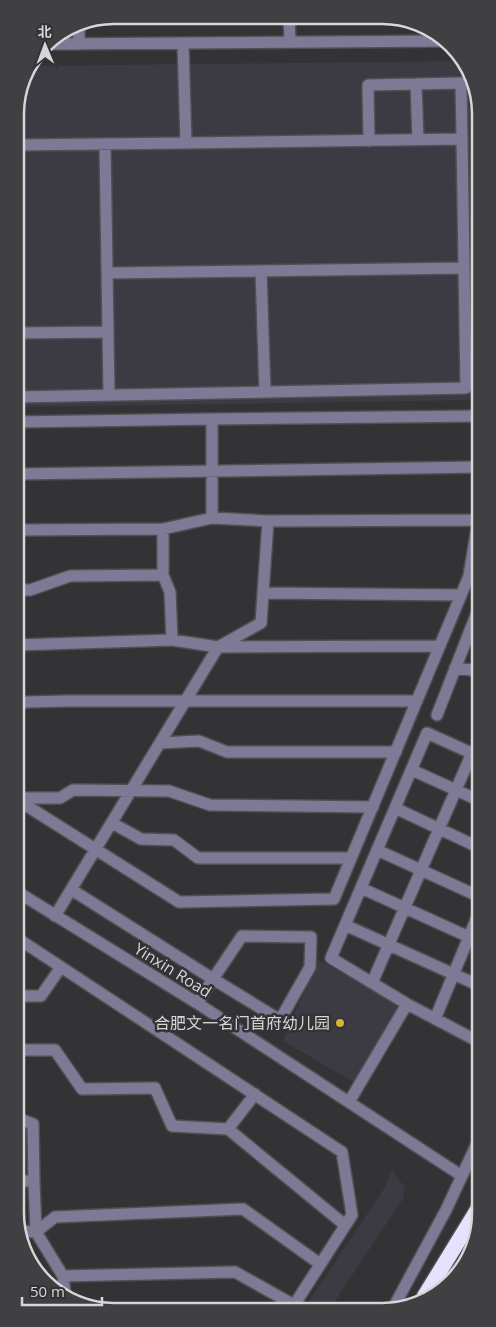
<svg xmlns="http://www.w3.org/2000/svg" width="496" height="1327" viewBox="0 0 496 1327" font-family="'Open Sans','Noto Sans SC',sans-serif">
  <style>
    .built { fill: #3c3b44 }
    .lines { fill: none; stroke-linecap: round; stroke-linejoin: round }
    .minor-casing { stroke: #505052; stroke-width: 14 }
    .highway-casing { stroke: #505052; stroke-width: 18 }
    .minor { stroke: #7e7995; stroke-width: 11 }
    .highway { stroke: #e6e2fe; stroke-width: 15 }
    .poi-dot { fill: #d5b535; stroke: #333235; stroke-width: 2 }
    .labels { text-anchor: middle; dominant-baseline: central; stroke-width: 5; stroke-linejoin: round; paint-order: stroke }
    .street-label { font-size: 16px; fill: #d6d6d8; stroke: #333235 }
    .poi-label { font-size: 16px; fill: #d6d6d8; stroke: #333235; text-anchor: end }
    .rim { fill: none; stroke: #d6d6d8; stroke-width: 2.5 }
  </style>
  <rect width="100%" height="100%" fill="#333235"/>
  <path class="built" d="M 461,61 L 479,94 L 480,400 L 16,407 L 15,107 L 25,70 L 28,66 Z
    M 318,960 L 400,1005 L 355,1083 L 283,1041 Z
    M 392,1169 L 405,1188 L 403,1199 L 329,1310 L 303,1310 L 385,1187 Z"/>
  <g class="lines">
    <defs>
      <path id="minor" d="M 289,16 L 290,42
        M 79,22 L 79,44
        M 45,44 L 446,41
        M 416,84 L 461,83 L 462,139
        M 369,141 L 368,85 L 416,84 L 418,140
        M 105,144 L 109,395
        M 15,145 L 186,143 L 183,43
        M 261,271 L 265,392
        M 107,273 L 464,268
        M 16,333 L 108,332
        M 16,397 L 466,388 L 462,139 L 186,143
        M 212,419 L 480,416
        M 16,422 L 212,419 L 212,518 L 268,521 L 261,623 L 218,647 L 55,916
        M 16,474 L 480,467
        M 268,521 L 478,520
        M 16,530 L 163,529
        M 16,590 L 30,590 L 70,576 L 163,575
        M 263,593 L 461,595
        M 172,640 L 170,592 L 163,575 L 163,529 L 212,518
        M 16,645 L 172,640 L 218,647 L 440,646
        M 455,668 L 480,671
        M 16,705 L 26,702 L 66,701 L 417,701
        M 437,715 L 480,605
        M 160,743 L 199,741 L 227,752 L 396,752
        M 480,757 L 427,733 L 331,958 L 407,1004 L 481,1043
        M 412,770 L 480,801
        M 16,798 L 60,798 L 73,790 L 169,791 L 210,805 L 373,807
        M 16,799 L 179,902 L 334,899 L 469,576 L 480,509
        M 395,808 L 480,848
        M 112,823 L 141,839 L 174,840 L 198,858 L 351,858
        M 377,850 L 480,897
        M 361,888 L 480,942
        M 72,890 L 213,979 L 242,936 L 311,937 L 310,967 L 280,1020 L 213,979 L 197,1003
        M 16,891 L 197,1003 L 462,1176
        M 345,925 L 480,986
        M 17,938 L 342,1152 L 352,1215 L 291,1310
        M 372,983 L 472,753
        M 17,996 L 41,996 L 61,967
        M 435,1019 L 480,910
        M 17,1050 L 55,1050 L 82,1089 L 155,1088 L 172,1126 L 228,1129 L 345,1225
        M 349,1102 L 407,1004
        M 17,1118 L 33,1124 L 34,1181
        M 228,1129 L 255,1094
        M 17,1181 L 34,1181 L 36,1232 L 63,1276
        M 17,1231 L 36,1232 L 55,1217 L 243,1209 L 320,1264
        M 65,1294 L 63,1276 L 235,1272 L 294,1305
        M 392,1310 L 446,1210 L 481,1135"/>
      <path id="highway" d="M 424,1297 L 481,1204"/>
    </defs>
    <use href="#minor" class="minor-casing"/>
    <use href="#highway" class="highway-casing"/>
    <use href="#minor" class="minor"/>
    <use href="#highway" class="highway"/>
  </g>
  <circle class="poi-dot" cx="340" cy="1023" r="5"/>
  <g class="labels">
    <g class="street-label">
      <text transform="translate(173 970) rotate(32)">Yinxin Road</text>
    </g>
    <g class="poi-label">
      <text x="330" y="1023">合肥文一名门首府幼儿园</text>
    </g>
  </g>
  <path d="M0 0H496V1327H0ZM114 24H382A90 90 0 0 1 472 114V1213A90 90 0 0 1 382 1303H114A90 90 0 0 1 24 1213V114A90 90 0 0 1 114 24Z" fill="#403f42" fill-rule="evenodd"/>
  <path class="rim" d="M114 24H382A90 90 0 0 1 472 114V1213A90 90 0 0 1 382 1303H114A90 90 0 0 1 24 1213V114A90 90 0 0 1 114 24Z"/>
  <g transform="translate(45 45) rotate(359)" stroke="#333235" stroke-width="4" paint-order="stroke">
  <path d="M0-4L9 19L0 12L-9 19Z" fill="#d6d6d8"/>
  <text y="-8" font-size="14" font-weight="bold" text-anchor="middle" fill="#d6d6d8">北</text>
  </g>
  <path d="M22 1297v8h80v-8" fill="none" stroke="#d6d6d8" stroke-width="2.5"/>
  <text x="30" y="1297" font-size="15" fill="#d6d6d8" stroke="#333235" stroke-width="4" paint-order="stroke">50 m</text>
</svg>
